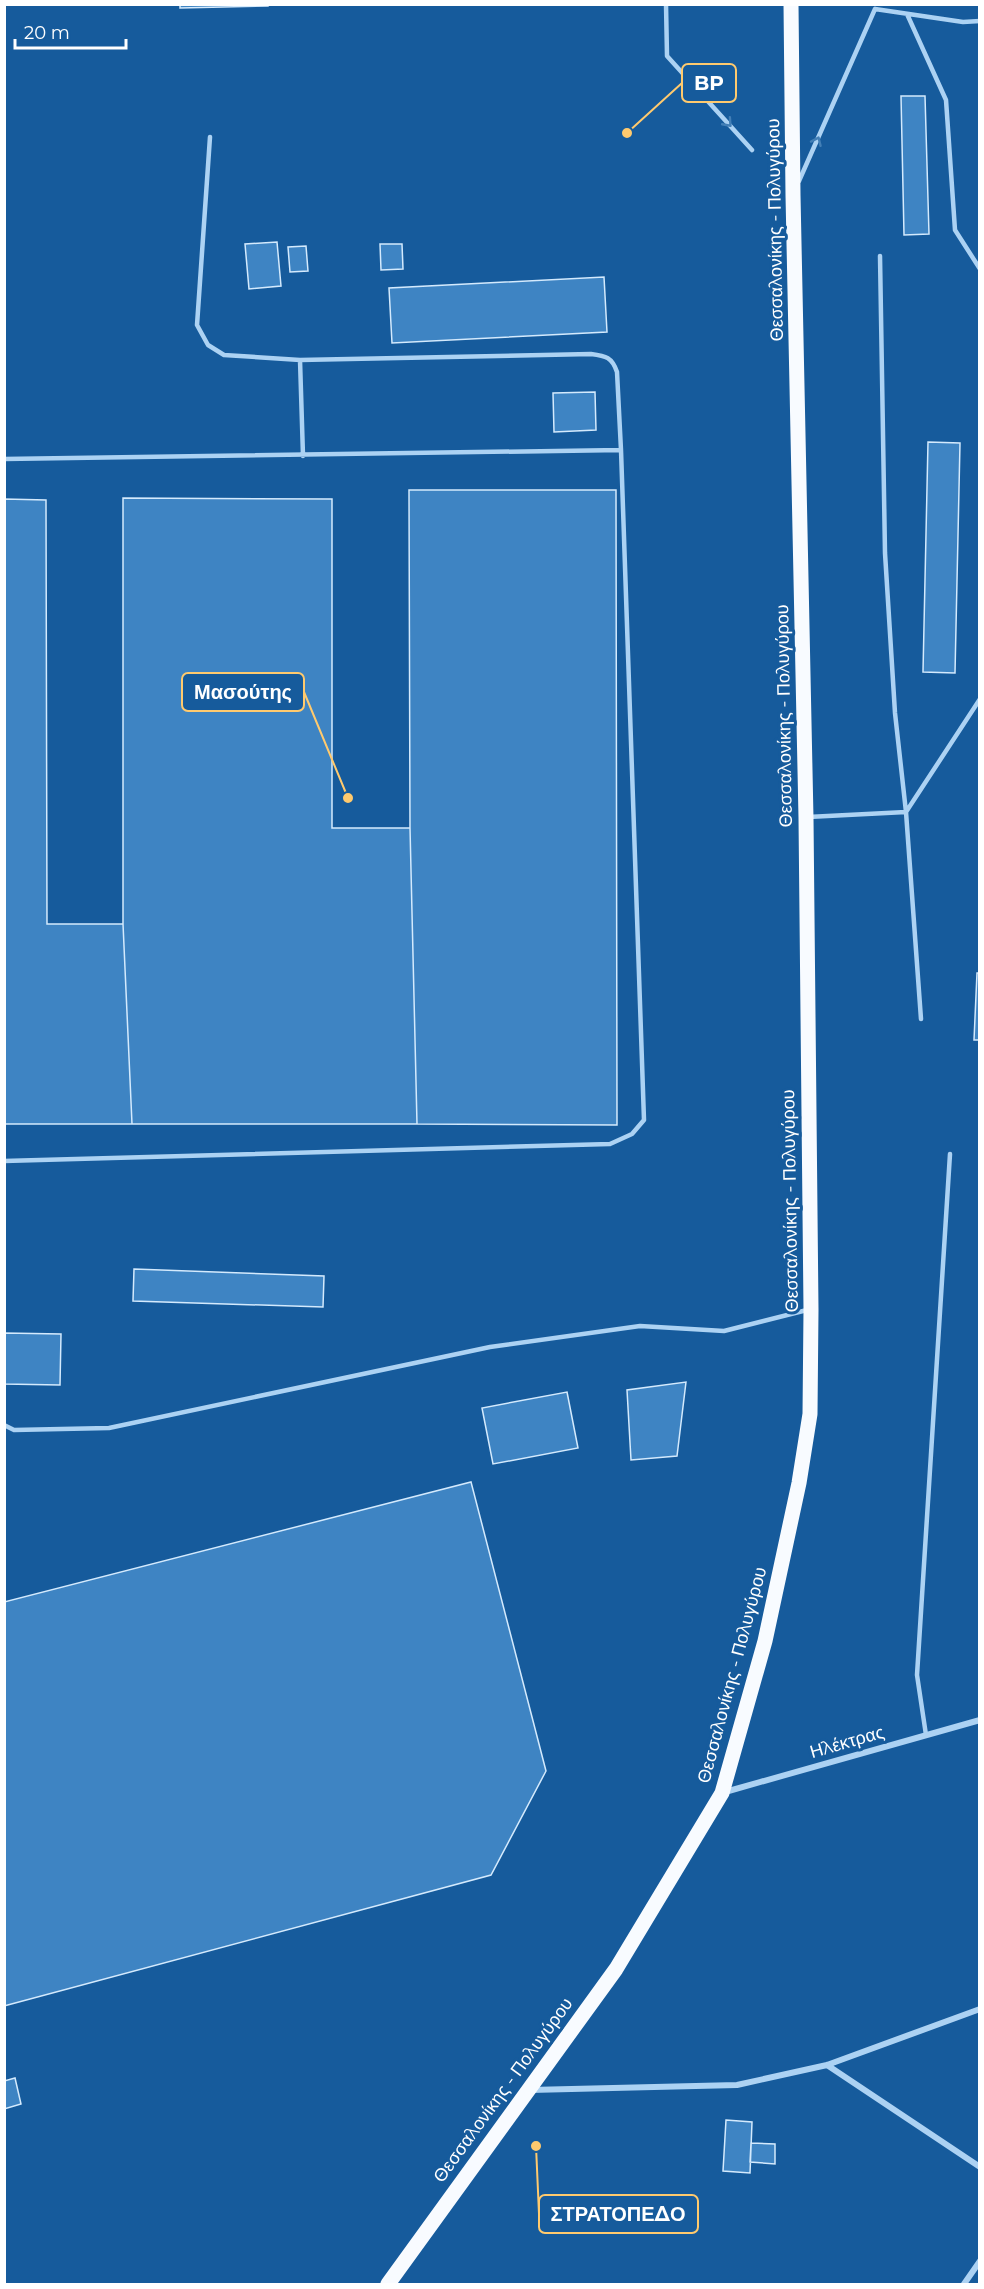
<svg xmlns="http://www.w3.org/2000/svg" width="984" height="2289" viewBox="0 0 984 2289" font-family="Montserrat,sans-serif">
  <style>
    .building { fill: #3e84c3; stroke: #d4eafd; stroke-width: 1.5 }
    .lines { fill: none; stroke-linecap: round; stroke-linejoin: round }
    .service { stroke: #acd2f3; stroke-width: 4.5 }
    .minor { stroke: #acd2f3; stroke-width: 6 }
    .primary { stroke: #f8fbff; stroke-width: 15 }
    .oneway { stroke: #437fb6 }
    .labels { text-anchor: middle; dominant-baseline: central; stroke-width: 6; stroke-linejoin: round; paint-order: stroke }
    .street-label { font-size: 18px; fill: #fff; stroke: #165b9c }
    .leader { fill: none; stroke: #ffca6e; stroke-width: 2 }
    .callout-dot { fill: #ffca6e; stroke: #165b9c; stroke-width: 2 }
    .callout { fill: #165b9c; stroke: #ffca6e; stroke-width: 2 }
    .callout-label { font-size: 20px; text-anchor: middle; font-weight: bold; fill: #fff }
  </style>
  <rect width="100%" height="100%" fill="#165b9c"/>
  <path class="building" d="M 180,4 L 268,4 L 268,6 L 180,8 Z
    M 901,96 L 925,96 L 929,234 L 904,235 Z
    M 277,242 L 281,286 L 249,289 L 245,244 Z
    M 380,244 L 402,244 L 403,269 L 381,270 Z
    M 306,246 L 308,271 L 290,272 L 288,247 Z
    M 604,277 L 607,332 L 392,343 L 389,288 Z
    M 595,392 L 596,430 L 554,432 L 553,393 Z
    M 928,442 L 960,443 L 955,673 L 923,672 Z
    M 409,490 L 616,490 L 617,1125 L 417,1124 L 410,828 Z
    M 123,498 L 332,499 L 332,828 L 410,828 L 417,1124 L 132,1124 L 123,924 Z
    M 4,499 L 46,500 L 47,924 L 123,924 L 132,1124 L 4,1124 Z
    M 977,973 L 980,973 L 980,1040 L 974,1040 Z
    M 134,1269 L 324,1276 L 323,1307 L 133,1301 Z
    M 4,1333 L 61,1334 L 60,1385 L 4,1384 Z
    M 686,1382 L 677,1456 L 631,1460 L 627,1390 Z
    M 567,1392 L 578,1448 L 493,1464 L 482,1408 Z
    M 471,1482 L 546,1771 L 491,1875 L 4,2006 L 4,1602 Z
    M 15,2078 L 21,2104 L 4,2109 L 4,2081 Z
    M 726,2120 L 752,2122 L 750,2173 L 723,2171 Z
    M 751,2143 L 775,2144 L 775,2164 L 750,2162 Z"/>
  <g class="lines">
    <path class="service" d="M 666,4 L 667,56 L 752,150
      M 875,9 L 963,22 L 980,21
      M 907,14 L 946,100 L 955,230 L 980,269
      M 210,137 L 197,325 L 208,345 L 224,355 L 300,360 L 591,354 C 606,356 612,357 617,372 L 621,450
      M 799,181 L 875,9
      M 880,256 L 885,553 L 895,713 L 906,812 L 921,1019
      M 300,360 L 303,456
      M 4,459 L 621,450 L 644,1120 L 632,1134 L 610,1144 L 4,1161
      M 808,817 L 906,812 L 980,699
      M 4,1425 L 14,1430 L 109,1428 L 490,1347 L 640,1326 L 724,1331 L 807,1310
      M 926,1735 L 917,1675 L 950,1154"/>
    <path class="minor" d="M 725,1792 L 980,1720
      M 827,2065 L 980,2167
      M 530,2090 L 737,2085 L 827,2065 L 980,2009
      M 964,2284 L 980,2261"/>
    <path class="primary" d="M 388,2284 L 616,1969 L 722,1793 L 765,1641 L 799,1483 L 810,1414 L 811,1310 L 806,818 L 793,195 L 791,4"/>
  </g>
  <defs><path id="oneway-chevron" d="M-2-3.5L2.5 0L-2 3.5" fill="none" stroke-width="1.6" stroke-linecap="round" stroke-linejoin="round" transform="scale(1.5)"/></defs>
  <g class="oneway">
    <use href="#oneway-chevron" transform="translate(728 123) rotate(48)"/>
    <use href="#oneway-chevron" transform="translate(817 141) rotate(-66)"/>
  </g>
  <g class="labels">
    <g class="street-label">
      <text transform="translate(775 230) rotate(-91)">Θεσσαλονίκης - Πολυγύρου</text>
      <text transform="translate(784 716) rotate(-91)">Θεσσαλονίκης - Πολυγύρου</text>
      <text transform="translate(790 1201) rotate(-91)">Θεσσαλονίκης - Πολυγύρου</text>
      <text transform="translate(732 1675) rotate(-75)">Θεσσαλονίκης - Πολυγύρου</text>
      <text transform="translate(847 1742) rotate(-16)">Ηλέκτρας</text>
      <text transform="translate(503 2090) rotate(-54)">Θεσσαλονίκης - Πολυγύρου</text>
    </g>
  </g>
  <path class="leader" d="M627 133L682 83M348 798L304 692M536 2146L539 2214"/>
  <g class="callout-dot">
    <circle cx="627" cy="133" r="6"/>
    <circle cx="348" cy="798" r="6"/>
    <circle cx="536" cy="2146" r="6"/>
  </g>
  <g class="callout">
    <rect x="682" y="64" width="54" height="38" rx="6"/>
    <rect x="182" y="673" width="122" height="38" rx="6"/>
    <rect x="539" y="2195" width="159" height="38" rx="6"/>
  </g>
  <g class="callout-label">
    <text x="709" y="90">BP</text>
    <text x="243" y="699">Μασούτης</text>
    <text x="618" y="2221">ΣΤΡΑΤΟΠΕΔΟ</text>
  </g>
  <rect width="984" height="2289" fill="none" stroke="#ffffff" stroke-width="12"/>
  <path d="M15 39v9h111v-9" fill="none" stroke="#ffffff" stroke-width="3"/>
  <text x="24" y="39" font-size="18" fill="#ffffff" stroke="#165b9c" stroke-width="4.5" paint-order="stroke">20 m</text>
</svg>
